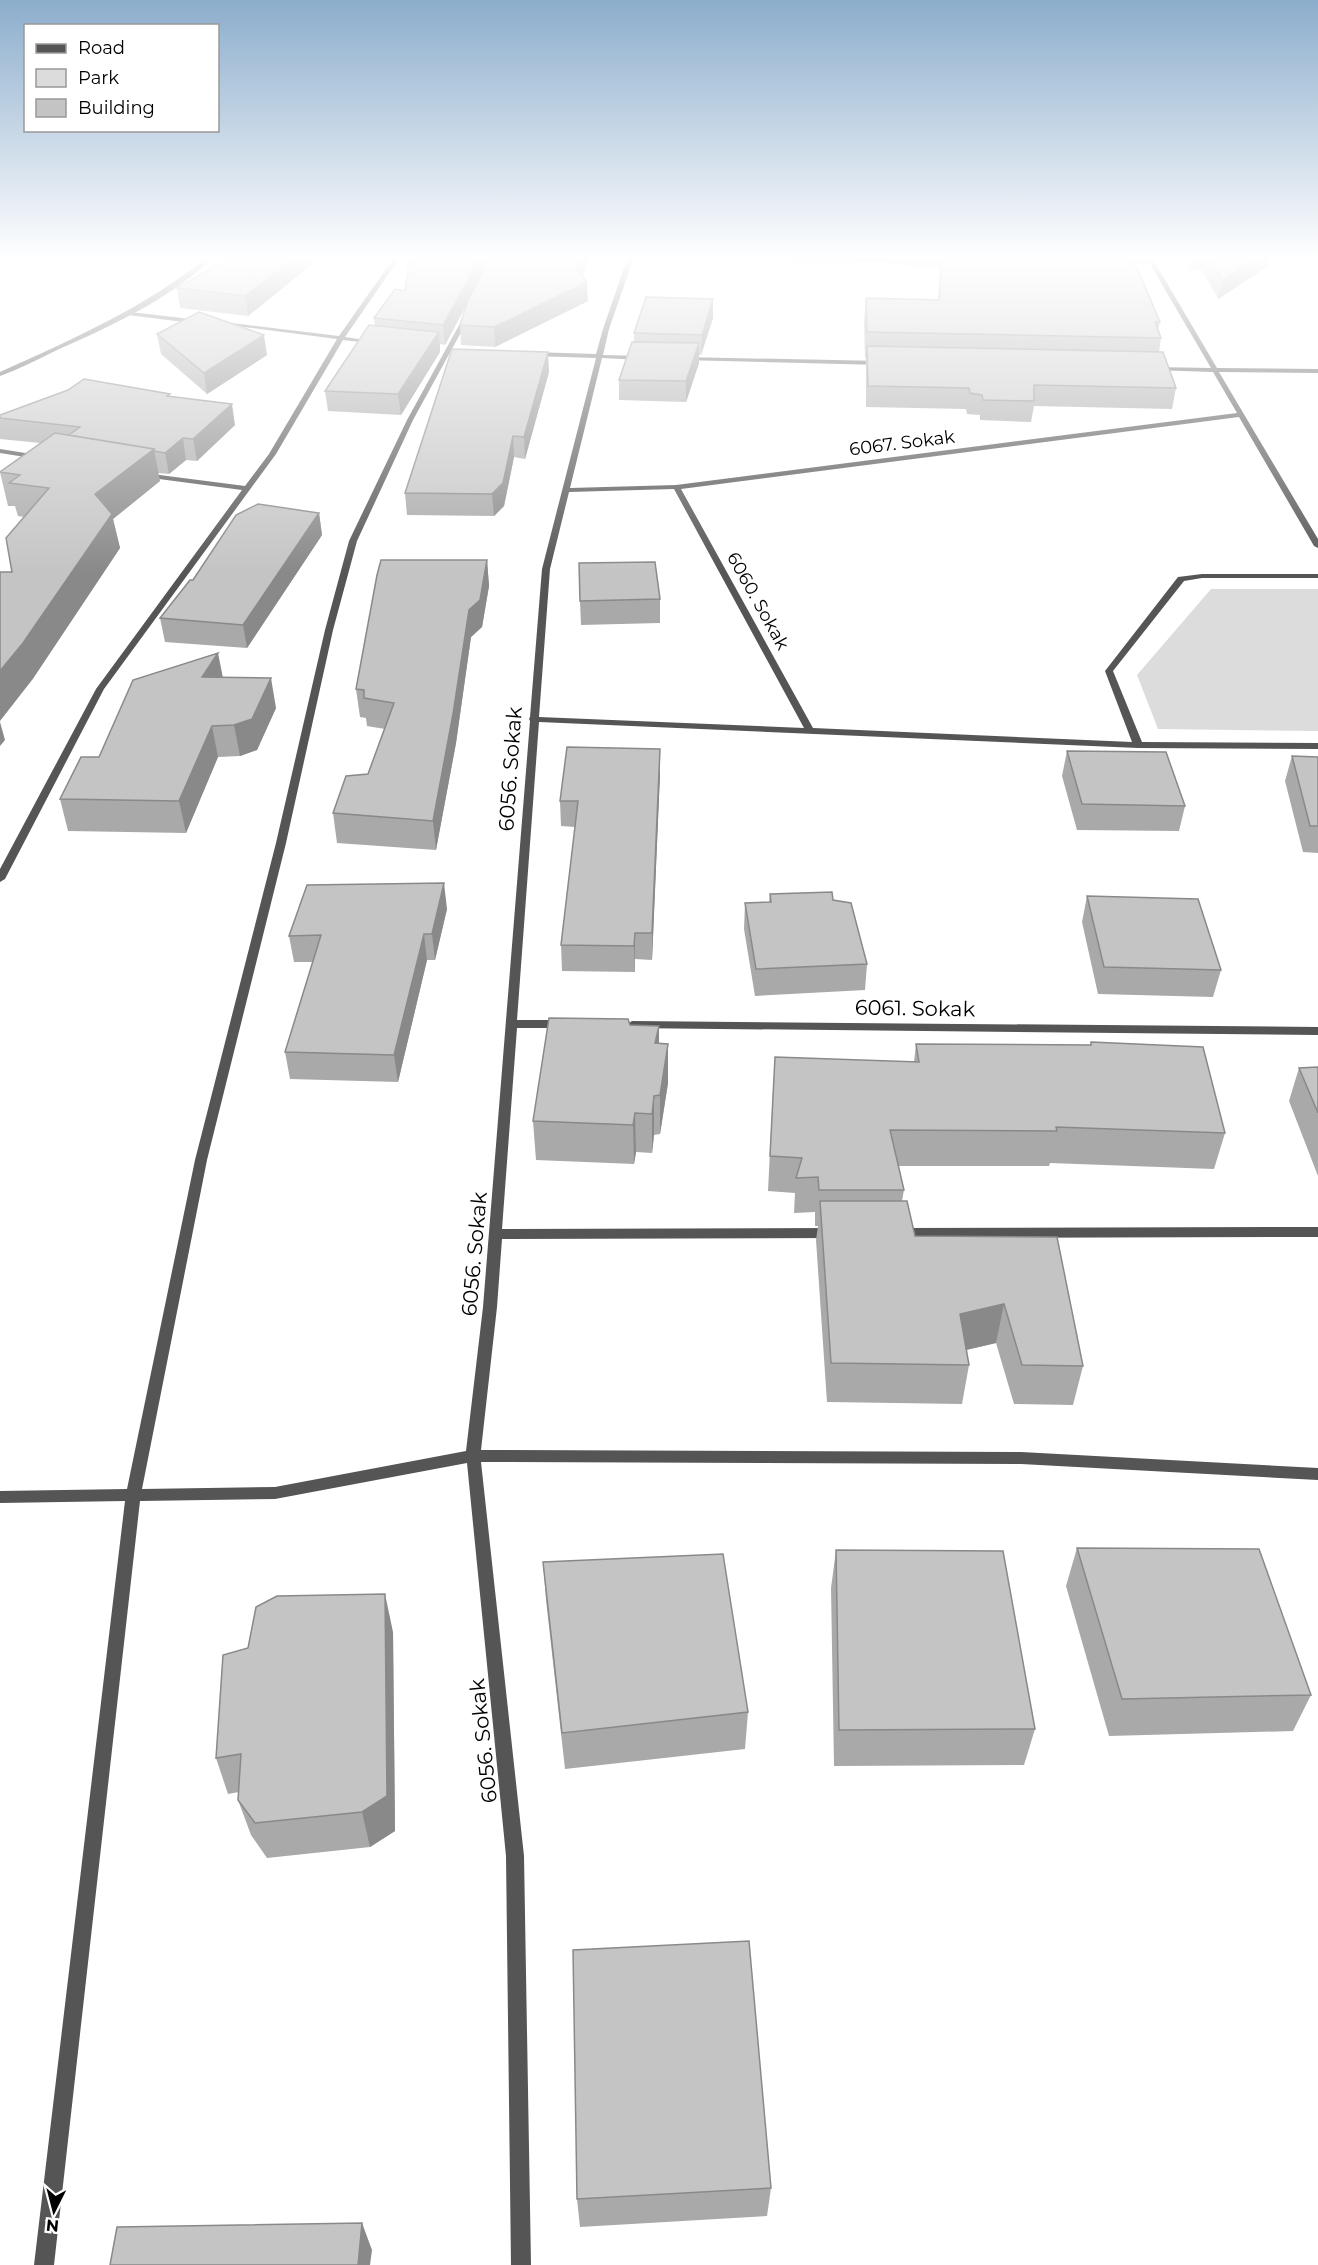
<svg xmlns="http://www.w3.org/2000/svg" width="1318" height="2265" viewBox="0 0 1318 2265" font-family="Montserrat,sans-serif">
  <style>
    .green { fill: #dcdcdc }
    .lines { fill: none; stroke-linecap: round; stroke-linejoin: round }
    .minor { fill: #555; fill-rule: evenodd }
    .tertiary { fill: #555; fill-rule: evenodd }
    .wall { fill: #a9a9a9 }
    .shaded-wall { fill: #898989 }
    .building { fill: #c4c4c4; stroke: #898989; stroke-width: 1.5 }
    .labels { text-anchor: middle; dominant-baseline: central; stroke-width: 5; stroke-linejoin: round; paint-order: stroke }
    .far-street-label { font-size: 18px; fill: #000; stroke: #fff }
    .street-label { font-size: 21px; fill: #000; stroke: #fff }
  </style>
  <rect width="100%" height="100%" fill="#fff"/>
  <path class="green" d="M 1211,589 L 1318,589 L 1318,731 L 1158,729 L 1137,675 Z"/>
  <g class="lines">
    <path class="minor" d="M 395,256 L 401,256 L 345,337 L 379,342 L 376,344 L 343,340 L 276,454 L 104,689 L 5,879 L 0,882 L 0,869 L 96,689 L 242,490 L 144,477 L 140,475 L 144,473 L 245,486 L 269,454 L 337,339 L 220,324 L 223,322 L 339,336 Z
      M 628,256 L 905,258 L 908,260 L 905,262 L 633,260 L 609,329 L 603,355 L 642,356 L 645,358 L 642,360 L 602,358 L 570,488 L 676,485 L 1237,413 L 1213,372 L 1152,370 L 1152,368 L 1154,367 L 1211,368 L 1150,264 L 1115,263 L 1117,260 L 1148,260 L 1146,257 L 1151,256 L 1217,368 L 1318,369 L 1318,373 L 1219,372 L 1318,539 L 1318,548 L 1314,546 L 1239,417 L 681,489 L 813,728 L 1132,742 L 1105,671 L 1178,577 L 1202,574 L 1318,574 L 1318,578 L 1202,578 L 1184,581 L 1113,671 L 1142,742 L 1318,743 L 1318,749 L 1138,748 L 539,722 L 517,1020 L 564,1020 L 570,1024 L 564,1028 L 517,1028 L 502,1229 L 834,1228 L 839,1230 L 840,1233 L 839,1236 L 834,1238 L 502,1239 L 497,1307 L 481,1450 L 1021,1452 L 1318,1468 L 1318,1480 L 1021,1464 L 481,1462 L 524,1856 L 531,2265 L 511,2265 L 506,1856 L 467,1463 L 275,1499 L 140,1501 L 54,2265 L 34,2265 L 125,1501 L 0,1503 L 0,1491 L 127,1489 L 195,1160 L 276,843 L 325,630 L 349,541 L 407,420 L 464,316 L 467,314 L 470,316 L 413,420 L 357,541 L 333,630 L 286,843 L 207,1160 L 142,1489 L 275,1487 L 466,1451 L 483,1307 L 530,721 L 529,719 L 530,717 L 542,569 L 596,358 L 533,356 L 530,354 L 533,352 L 596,354 L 603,329 ZM 674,489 L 804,728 L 539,717 L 550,569 L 569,492 Z
      M 130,312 L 200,320 L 203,322 L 200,324 L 128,315 Z
      M 683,357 L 882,361 L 885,363 L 882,365 L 681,360 L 680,359 Z
      M 0,449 L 38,455 L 42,457 L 38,459 L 0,453 Z
      M 632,1021 L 1318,1027 L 1318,1035 L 628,1028 L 626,1025 Z
      M 1318,1227 L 1318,1237 L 899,1238 L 894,1236 L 893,1233 L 894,1230 L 899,1228 Z"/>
    <path class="tertiary" d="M 209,256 L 215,256 C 171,299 111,326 55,351 C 37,360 19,369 0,376 L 0,372 C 73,339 146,307 209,256 Z"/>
  </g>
  <path class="wall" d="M 322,256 L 248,316 L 180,308 L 177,288 Z
    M 487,256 L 488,265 L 492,256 L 590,256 L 583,276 L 588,301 L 495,347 L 461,345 L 460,325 L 467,303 L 445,345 L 440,344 L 440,352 L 401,415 L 328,411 L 325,391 L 375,326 L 374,318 L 405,291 Z
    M 891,256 L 1132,256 L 1160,322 L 1158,330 L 1161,338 L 1159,352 L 1176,388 L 1172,409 L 1034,406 L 1031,422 L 980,420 L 980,415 L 967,414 L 966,409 L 866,407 L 866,358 L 865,358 L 864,322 L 866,298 L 938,300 L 940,269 L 891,264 Z
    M 1184,256 L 1270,256 L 1267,267 L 1218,299 L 1202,270 L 1191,270 Z
    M 713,299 L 713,318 L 701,355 L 699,355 L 699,363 L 686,402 L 619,400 L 619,380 L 634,342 L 634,333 Z
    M 157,334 L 267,355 L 207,394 L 161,354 Z
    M 549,372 L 525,459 L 514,457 L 504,506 L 494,516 L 407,515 L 405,493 Z
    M 171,397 L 235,425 L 197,461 L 186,460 L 169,474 L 158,473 L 160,481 L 113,519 L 120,548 L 32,680 L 12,572 L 24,517 L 18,516 L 15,506 L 8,506 L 0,472 L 40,443 L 0,439 L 0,415 Z
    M 319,513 L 322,535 L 247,648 L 165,642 L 160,618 L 193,580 Z
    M 487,560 L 489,586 L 482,627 L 471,637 L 456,743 L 436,850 L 337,843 L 333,813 L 368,774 L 385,729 L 367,726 L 366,718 L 360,717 L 356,689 Z
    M 660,599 L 660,623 L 581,625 L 580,601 Z
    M 223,678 L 276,708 L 257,750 L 240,756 L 218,757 L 186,833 L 68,831 L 60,799 L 99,757 Z
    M 1067,751 L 1185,806 L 1179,831 L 1077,830 L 1062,776 Z
    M 1292,756 L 1318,757 L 1318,853 L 1303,852 L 1285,781 Z
    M 660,774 L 652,960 L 635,959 L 635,972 L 562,971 L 561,945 L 575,827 L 561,826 L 560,801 Z
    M 770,894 L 833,900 L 867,964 L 865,990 L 755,996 L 744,929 L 745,903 L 769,902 Z
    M 1087,896 L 1221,970 L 1213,997 L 1098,994 L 1082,922 Z
    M 447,909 L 435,960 L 427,960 L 398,1082 L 290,1079 L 285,1052 L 313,962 L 294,962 L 289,936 Z
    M 630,1025 L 659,1044 L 668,1083 L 660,1134 L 654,1135 L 652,1153 L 636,1152 L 634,1164 L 536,1160 L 533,1121 Z
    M 1091,1042 L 1225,1133 L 1214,1169 L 1050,1163 L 1049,1166 L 898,1166 L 904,1190 L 902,1201 L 915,1236 L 1083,1366 L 1073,1405 L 1014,1404 L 996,1343 L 966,1350 L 969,1365 L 962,1404 L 827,1402 L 816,1240 L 818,1226 L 815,1226 L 815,1212 L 794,1213 L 795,1193 L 768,1191 L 773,1092 L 914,1062 L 916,1044 L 1090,1045 Z
    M 1318,1067 L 1318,1176 L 1289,1101 L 1299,1068 Z
    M 1077,1548 L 1311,1695 L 1293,1731 L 1109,1736 L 1066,1586 Z
    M 836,1550 L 1035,1729 L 1024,1765 L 834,1766 L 831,1588 Z
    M 543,1562 L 748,1712 L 745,1749 L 565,1769 L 546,1600 Z
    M 393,1632 L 395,1831 L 370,1847 L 267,1858 L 251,1835 L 238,1800 L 239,1792 L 228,1794 L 216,1758 Z
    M 771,2188 L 767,2216 L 580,2227 L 577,2199 Z"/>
  <path class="shaded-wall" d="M 297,256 L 322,256 L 248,316 L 245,296 Z
    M 481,256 L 487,256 L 488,265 L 445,345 L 443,325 Z
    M 583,256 L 590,256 L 579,286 L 587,282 L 588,301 L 495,347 L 494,327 L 577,270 Z
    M 1260,256 L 1270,256 L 1267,267 L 1218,299 L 1222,280 Z
    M 713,299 L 713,318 L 701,355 L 702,335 Z
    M 439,332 L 440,352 L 401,415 L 398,394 Z
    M 264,335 L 267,355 L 207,394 L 204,373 Z
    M 699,343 L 699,363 L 686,402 L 686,381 Z
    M 548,352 L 549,372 L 525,459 L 524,437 Z
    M 232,404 L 235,425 L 197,461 L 193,439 Z
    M 513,436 L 514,457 L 504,506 L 494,516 L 492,494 Z
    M 183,438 L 186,460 L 169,474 L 165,453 Z
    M 154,449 L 160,481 L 113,519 L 120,548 L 32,680 L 0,721 L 0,671 L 95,494 Z
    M 319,513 L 322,535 L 247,648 L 243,625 Z
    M 487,560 L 489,586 L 482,627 L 471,637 L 456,743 L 436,850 L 433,821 L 469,610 Z
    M 218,653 L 224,683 L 202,677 Z
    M 271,678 L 276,708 L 257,750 L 240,756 L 234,725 Z
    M 0,722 L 5,740 L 0,746 Z
    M 212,726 L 218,757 L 186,833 L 179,801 Z
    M 660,749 L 660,774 L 652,960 L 652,933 Z
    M 444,883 L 447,909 L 435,960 L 432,934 Z
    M 635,933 L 635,972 L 634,946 Z
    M 424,934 L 427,960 L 398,1082 L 394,1055 Z
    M 659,1026 L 659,1064 L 655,1043 Z
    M 668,1044 L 668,1083 L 660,1134 L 660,1095 Z
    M 654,1096 L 654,1135 L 652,1153 L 652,1114 Z
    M 635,1113 L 636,1152 L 634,1164 L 633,1125 Z
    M 1004,1304 L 996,1343 L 953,1353 L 960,1314 Z
    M 385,1594 L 393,1632 L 395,1831 L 370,1847 L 362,1812 Z
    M 362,2223 L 372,2250 L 370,2265 L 358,2265 Z"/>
  <path class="building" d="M 233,256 L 297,256 L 245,296 L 177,288 Z
    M 410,256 L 481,256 L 443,325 L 374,318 L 395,289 L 405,291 Z
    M 492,256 L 583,256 L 577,270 L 587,282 L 494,327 L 460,325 L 468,300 Z
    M 942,256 L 1132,256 L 1160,322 L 1155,322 L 1161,338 L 867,332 L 866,298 L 939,300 Z
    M 1208,256 L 1260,256 L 1222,280 Z
    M 646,297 L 713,299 L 702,335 L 634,333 Z
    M 199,312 L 264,335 L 204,373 L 157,334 Z
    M 369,325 L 439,332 L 398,394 L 325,391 Z
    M 632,342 L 699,343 L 686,381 L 619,380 Z
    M 867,346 L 1163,352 L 1176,388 L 1034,385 L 1034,401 L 983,400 L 982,395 L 970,393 L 969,388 L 868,386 Z
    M 452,349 L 548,352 L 524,437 L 513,436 L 503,483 L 492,494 L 405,493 Z
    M 84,379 L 170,394 L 167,396 L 232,404 L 193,439 L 183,438 L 165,453 L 154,451 L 154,449 L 69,435 L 80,427 L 0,418 L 0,415 L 68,390 Z
    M 55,433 L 154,449 L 95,494 L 112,514 L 23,643 L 0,671 L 0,572 L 12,572 L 6,538 L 49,488 L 9,483 L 20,475 L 0,472 Z
    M 258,504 L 319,513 L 243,625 L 160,618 L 190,580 L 193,580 L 236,515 Z
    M 381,560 L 487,560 L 480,600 L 469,610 L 453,714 L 433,821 L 333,813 L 346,776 L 368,774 L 394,703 L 364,698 L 364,690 L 356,689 L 377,575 Z
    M 655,562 L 660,599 L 580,601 L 579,563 Z
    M 218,653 L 202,677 L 271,678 L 252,719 L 234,725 L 212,726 L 179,801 L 60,799 L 81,757 L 99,757 L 133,680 Z
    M 567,747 L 660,749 L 652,933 L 635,933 L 634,946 L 561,945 L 578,801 L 560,801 Z
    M 1067,751 L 1166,752 L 1185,806 L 1082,804 Z
    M 1292,756 L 1318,757 L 1318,826 L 1310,826 Z
    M 444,883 L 432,934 L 424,934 L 394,1055 L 285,1052 L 321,935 L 289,936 L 307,885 Z
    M 832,892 L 833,900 L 851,903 L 867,964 L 756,969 L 745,903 L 771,902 L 770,894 Z
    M 1087,896 L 1198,899 L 1221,970 L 1104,967 Z
    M 549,1018 L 628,1019 L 630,1025 L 659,1026 L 655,1043 L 668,1044 L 660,1095 L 654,1096 L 652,1114 L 635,1113 L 633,1125 L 533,1121 Z
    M 1091,1042 L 1203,1047 L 1225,1133 L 1056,1127 L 1057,1131 L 890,1130 L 904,1190 L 819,1190 L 818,1177 L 796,1178 L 802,1158 L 770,1156 L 775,1057 L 919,1062 L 916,1044 L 1091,1045 Z
    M 1318,1067 L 1318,1113 L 1299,1068 Z
    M 820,1201 L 907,1201 L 915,1236 L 1057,1237 L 1083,1366 L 1022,1365 L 1004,1304 L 960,1314 L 969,1365 L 831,1363 Z
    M 1077,1548 L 1259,1549 L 1311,1695 L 1122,1699 Z
    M 836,1550 L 1003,1551 L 1035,1729 L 839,1730 Z
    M 723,1554 L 748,1712 L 562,1733 L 543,1562 Z
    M 385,1594 L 387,1796 L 362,1812 L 255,1823 L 238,1800 L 241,1754 L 216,1758 L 223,1655 L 248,1648 L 256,1607 L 277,1596 Z
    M 749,1941 L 771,2188 L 577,2199 L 573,1950 Z
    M 362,2223 L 358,2265 L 110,2265 L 117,2227 Z"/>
  <linearGradient id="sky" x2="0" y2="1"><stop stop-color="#8cadcc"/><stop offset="0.45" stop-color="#fff"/><stop offset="1" stop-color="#fff" stop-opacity="0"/></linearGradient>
  <rect width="1318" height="573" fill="url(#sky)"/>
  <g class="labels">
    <g class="far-street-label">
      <text transform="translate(902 443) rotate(-7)">6067. Sokak</text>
      <text transform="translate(758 601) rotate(61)">6060. Sokak</text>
    </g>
    <g class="street-label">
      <text transform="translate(510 769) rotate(-86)">6056. Sokak</text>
      <text transform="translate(915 1008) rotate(1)">6061. Sokak</text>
      <text transform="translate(474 1254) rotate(-85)">6056. Sokak</text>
      <text transform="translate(483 1741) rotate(-96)">6056. Sokak</text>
    </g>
  </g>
  <rect x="24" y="24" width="195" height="108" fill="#ffffff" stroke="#999999" stroke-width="1.5"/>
  <rect x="36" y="44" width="30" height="9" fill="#555555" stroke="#999999" stroke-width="1.5"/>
  <text x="78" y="54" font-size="18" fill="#000000">Road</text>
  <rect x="36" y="69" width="30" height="18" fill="#dcdcdc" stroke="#999999" stroke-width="1.5"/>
  <text x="78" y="84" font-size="18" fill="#000000">Park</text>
  <rect x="36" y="99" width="30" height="18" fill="#c4c4c4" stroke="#999999" stroke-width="1.5"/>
  <text x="78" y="114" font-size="18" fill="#000000">Building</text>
  <g transform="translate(54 2211) rotate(186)" stroke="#ffffff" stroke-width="4.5" paint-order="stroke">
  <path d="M0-4.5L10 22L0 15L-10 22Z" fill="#000000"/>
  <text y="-9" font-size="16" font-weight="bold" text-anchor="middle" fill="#000000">N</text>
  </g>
</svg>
